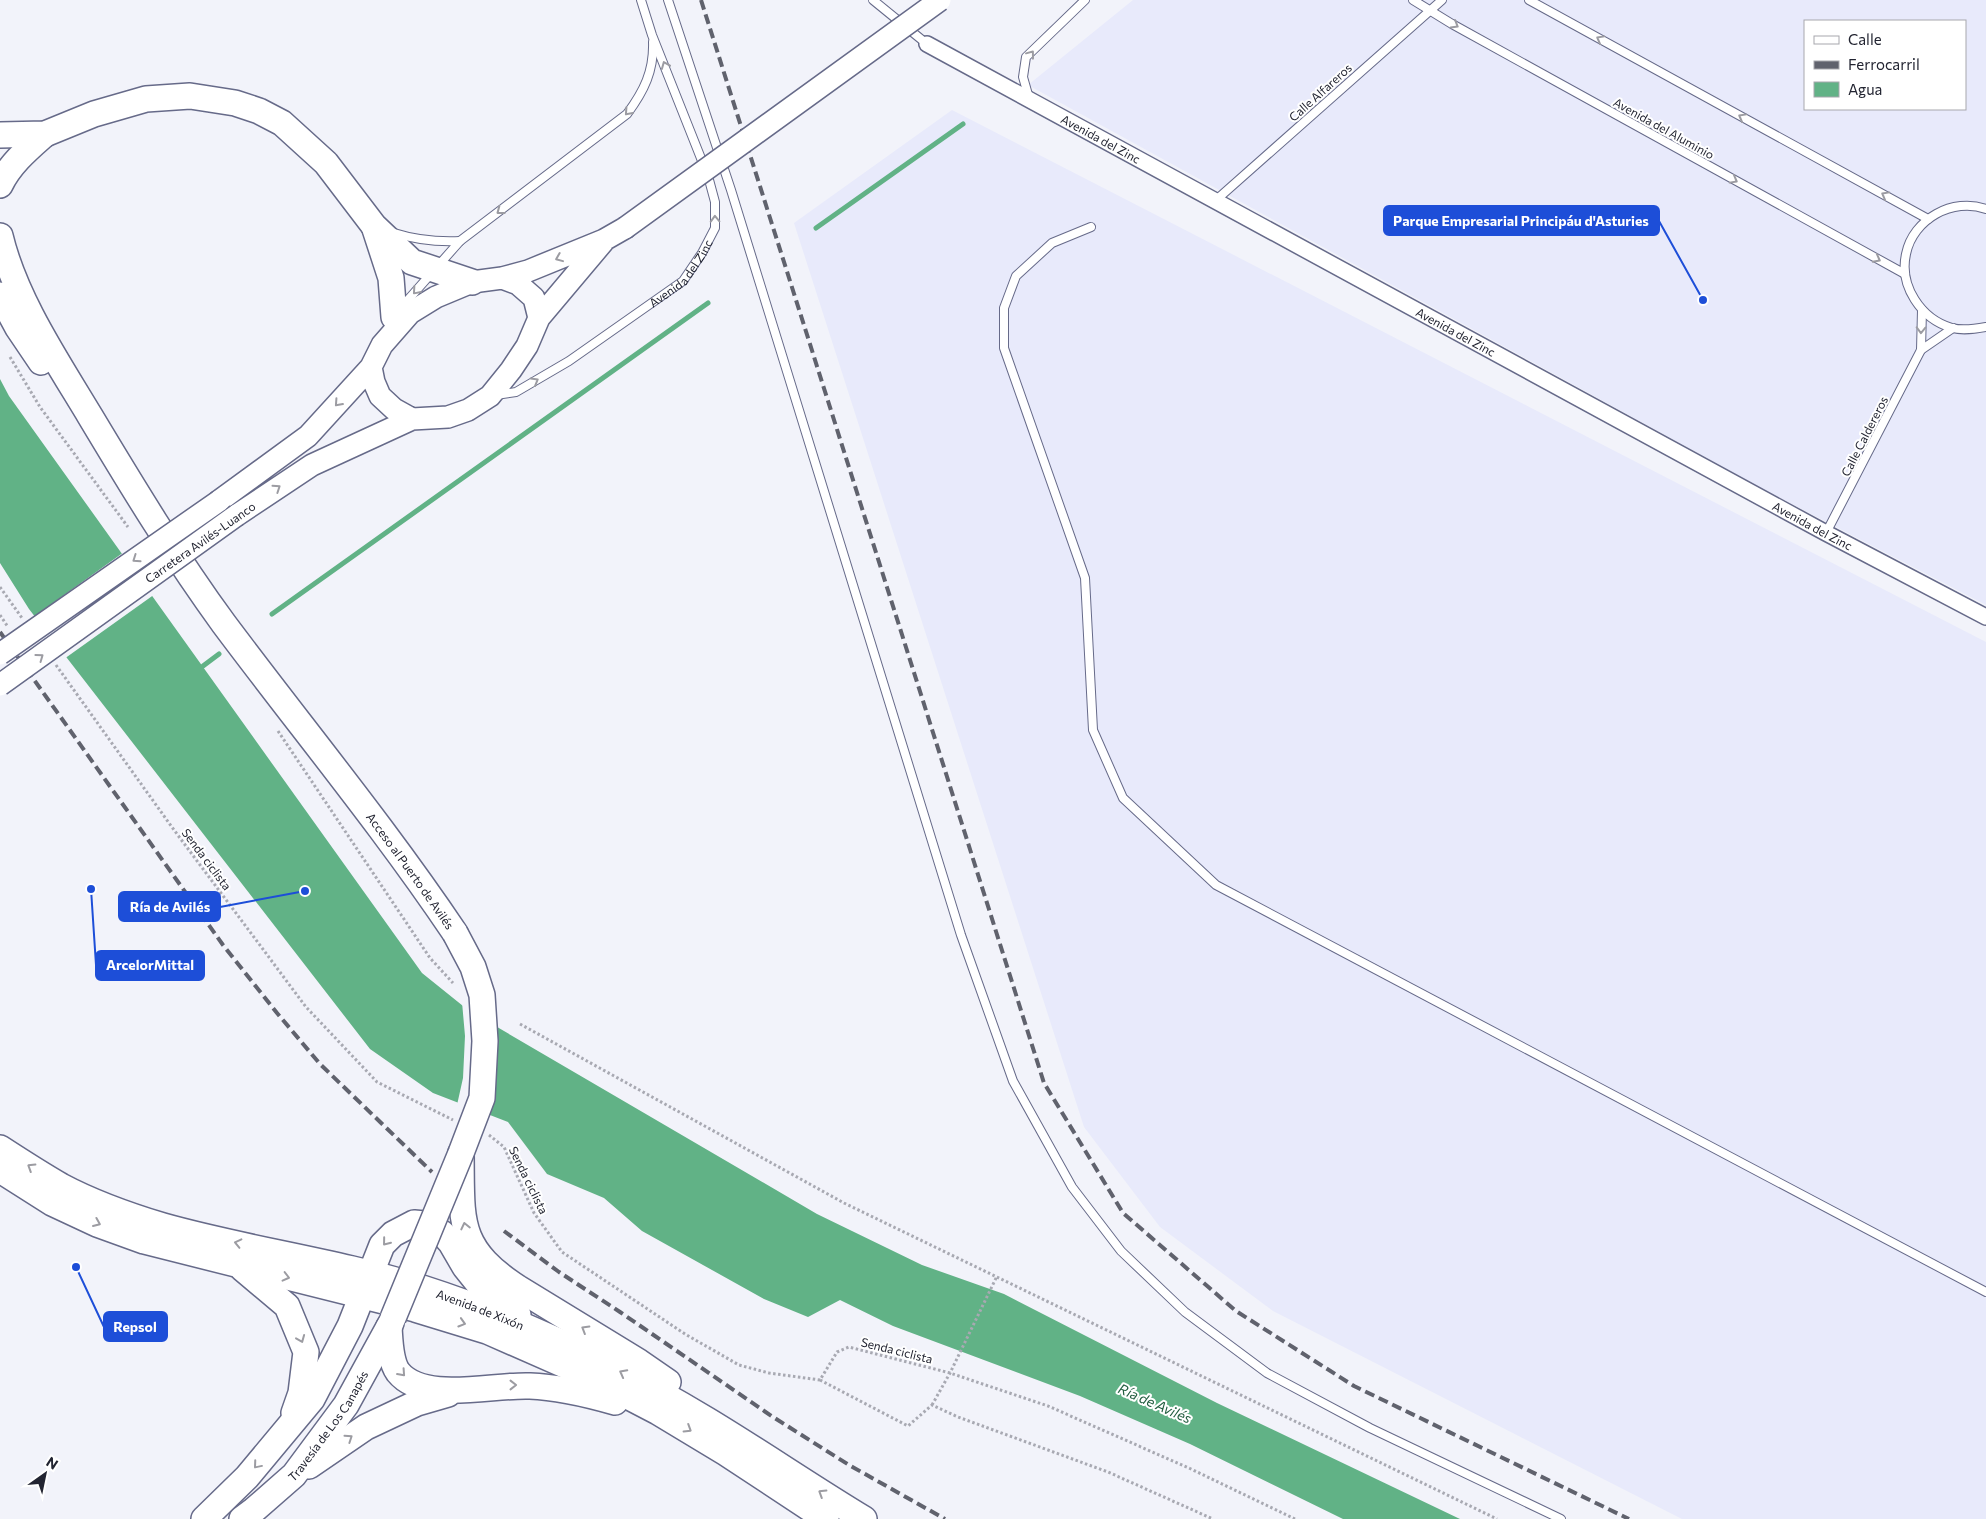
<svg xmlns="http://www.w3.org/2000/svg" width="1986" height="1519" viewBox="0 0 1986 1519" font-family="Commissioner,sans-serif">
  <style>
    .built { fill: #e8eafb; fill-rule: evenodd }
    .water { fill: #61b286 }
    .pier { fill: #f2f3fa }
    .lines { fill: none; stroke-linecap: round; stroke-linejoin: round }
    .stream { stroke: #61b286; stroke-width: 5 }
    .service-casing { stroke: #666a89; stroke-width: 10 }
    .minor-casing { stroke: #666a89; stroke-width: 18 }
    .secondary-casing { stroke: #666a89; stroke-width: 24 }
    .trunk-casing { stroke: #666a89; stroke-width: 28 }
    .path { stroke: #a8a9b2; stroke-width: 3; stroke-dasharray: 2.5 2.5; stroke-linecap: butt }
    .service { stroke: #fff; stroke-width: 8 }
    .minor { stroke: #fff; stroke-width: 15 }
    .secondary { stroke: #fff; stroke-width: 21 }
    .trunk { stroke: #fff; stroke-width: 25 }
    .rail { stroke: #60626d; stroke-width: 4; stroke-dasharray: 10 5; stroke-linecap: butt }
    .secondary-bridge-casing { stroke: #666a89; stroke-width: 24; stroke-linecap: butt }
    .trunk-bridge-casing { stroke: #666a89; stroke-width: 28; stroke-linecap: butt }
    .secondary-bridge { stroke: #fff; stroke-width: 21 }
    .trunk-bridge { stroke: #fff; stroke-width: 25 }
    .oneway { stroke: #9c9ca2 }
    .labels { text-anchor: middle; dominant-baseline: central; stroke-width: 4; stroke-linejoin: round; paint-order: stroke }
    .street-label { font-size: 12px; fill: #222431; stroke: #fff }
    .water-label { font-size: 14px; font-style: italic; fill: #215d3f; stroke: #fff }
    .leader { fill: none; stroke: #1d4ed8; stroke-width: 2 }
    .callout-dot { fill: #1d4ed8; stroke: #fff; stroke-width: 2 }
    .callout { fill: #1d4ed8; stroke: #1d4ed8; stroke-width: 2 }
    .callout-label { font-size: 14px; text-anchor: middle; font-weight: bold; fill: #fff }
  </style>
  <rect width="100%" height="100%" fill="#f2f3fa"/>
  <path class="built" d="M 1133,0 L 1986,0 L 1986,605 L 1767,491 L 1028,85 ZM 1805,21 L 1965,21 L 1965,109 L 1805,109 Z
    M 952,110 L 1986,642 L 1986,1519 L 1682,1519 L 1273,1311 L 1160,1227 L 1084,1127 L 794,223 Z"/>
  <path class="water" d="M 0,379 L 9,396 L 422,973 L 468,1010 L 817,1214 L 922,1265 L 1004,1294 L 1217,1403 L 1460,1519 L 1343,1519 L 1190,1444 L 1080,1396 L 893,1326 L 840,1300 L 808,1317 L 764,1299 L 642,1231 L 604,1198 L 547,1174 L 508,1122 L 433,1093 L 370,1049 L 29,609 L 0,563 Z"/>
  <path class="pier" d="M 124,552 L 155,594 L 64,659 L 32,618 Z
    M 462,1002 L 496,1023 L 498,1051 L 493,1092 L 488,1117 L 457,1105 L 463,1078 L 465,1036 Z"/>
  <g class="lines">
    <path class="stream" d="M 816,228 L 963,124
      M 272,614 L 708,303
      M 203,666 L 219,654"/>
    <defs>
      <g id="service">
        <path d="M 668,0 L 731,190 L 961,935 L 1013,1081 L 1072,1187 L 1121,1251 L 1185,1312 L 1267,1373 L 1370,1428 L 1561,1519"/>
        <path d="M 873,0 L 927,44"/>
        <path d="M 1413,0 L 1452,24 L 1905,274"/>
        <path d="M 1529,0 L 1928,219"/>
        <path d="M 1029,98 L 1023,77 L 1026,57 L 1085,0"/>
        <path d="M 1215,201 L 1442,0"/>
        <path d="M 1986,209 C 1953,197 1913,219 1906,254 C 1899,286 1921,319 1952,328 C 1963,331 1975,329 1986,327"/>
        <path d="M 1091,227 L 1052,243 L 1016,276 L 1004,308 L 1004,348 L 1085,578 L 1093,730 L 1123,798 L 1216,885 L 1986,1292"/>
        <path d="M 394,233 C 416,240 437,242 460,241"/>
        <path d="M 399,310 L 460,241 L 627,114 C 644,91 654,71 653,42"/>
        <path d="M 1921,350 L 1953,328"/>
        <path id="s1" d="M 496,395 L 516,392 L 569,361 L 683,281 L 702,253 L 715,228 L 715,202 L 708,176 L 652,35 L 641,0"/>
        <path d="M 1826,533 L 1921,350 L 1922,310"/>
      </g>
      <g id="minor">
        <path id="s2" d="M 927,44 L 1826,533 L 1986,617"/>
      </g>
      <path id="secondary" d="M 502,278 L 518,284 L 534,298 L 539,318 L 527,346 L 511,370 L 490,396 L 468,410 L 448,417 L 412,419 L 394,409 L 380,396 L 374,382 L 371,367 L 382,345 L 410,313 L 436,297 L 472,282 L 502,278 L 528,271 L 604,240 L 625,228
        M 539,318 L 603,242
        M 219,501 L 308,436 L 371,367
        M 237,515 L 312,465 L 412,419"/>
      <g id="trunk">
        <path d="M 0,135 L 45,134 L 94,114 L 146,99 L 190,96 L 235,103 L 259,111 L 282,123 L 326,163 L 374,226 L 412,262 L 472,282"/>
        <path d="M 0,185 C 10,164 28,149 45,134"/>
        <path d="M 375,229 L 391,278 L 394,317"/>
        <path id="s3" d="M 0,236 C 15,299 57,361 90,416 C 132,486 175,557 224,624 C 301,727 383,826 455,933"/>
        <path d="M 0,295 L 18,328 L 41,362"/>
        <path id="s4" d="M 0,1148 C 20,1161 40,1174 61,1186 C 91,1202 130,1216 163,1226 C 248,1250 337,1261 422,1288 C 522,1320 617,1366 707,1420 C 760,1452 811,1487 864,1519"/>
        <path d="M 461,1153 C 462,1222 456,1247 518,1288 L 639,1362 L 668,1382"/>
        <path d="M 0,1170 L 52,1203 L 97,1224 L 144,1241 L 415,1309 L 487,1331 L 585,1374 L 658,1412 L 726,1453 L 826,1519"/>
        <path d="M 243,1269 L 287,1306 L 306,1352 L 301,1393 L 294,1413"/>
        <path d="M 389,1327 C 390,1341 390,1361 398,1372 C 424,1404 493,1384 530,1386 C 559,1387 587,1394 615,1402"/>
        <path d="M 309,1466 L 366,1427 L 417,1403 L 448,1394"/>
        <path d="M 204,1519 L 247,1477 L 312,1399 L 350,1326 L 382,1245 L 393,1234 L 414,1223 L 425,1224 L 442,1233 L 451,1243 L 465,1267 L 481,1287 L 518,1315"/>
        <path id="s5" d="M 242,1519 L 254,1510 L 294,1475 L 346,1405 L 391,1323"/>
      </g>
    </defs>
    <use href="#service" class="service-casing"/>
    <use href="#minor" class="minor-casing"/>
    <use href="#secondary" class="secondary-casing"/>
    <use href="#trunk" class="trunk-casing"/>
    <path class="path" d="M 10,357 L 40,407 L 128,527
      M 0,587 L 22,618
      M 0,615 L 8,627
      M 56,665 L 174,830 L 306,1007 L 377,1082 L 453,1120
      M 278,731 L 430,958 L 453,983
      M 520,1024 L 844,1203 L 1497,1519
      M 489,1135 L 504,1147 L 534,1213 L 562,1252 L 685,1334 L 739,1365 L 769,1373 L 820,1380 L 837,1352 L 849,1347 L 950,1373 L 1048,1406 L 1191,1469 L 1295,1519
      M 820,1380 L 908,1426 L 932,1405 L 958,1417 L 1108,1472 L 1213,1519
      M 932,1405 L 950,1373 L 997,1276"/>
    <use href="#service" class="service"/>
    <use href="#minor" class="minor"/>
    <use href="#secondary" class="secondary"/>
    <use href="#trunk" class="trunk"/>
    <path class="rail" d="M 701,0 L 1044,1083 L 1123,1213 L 1236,1311 L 1354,1386 L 1629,1519
      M 0,632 L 223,945 L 277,1013 L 320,1064 L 432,1172
      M 504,1231 L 559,1272 L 620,1312 L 773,1417 L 849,1465 L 945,1519"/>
    <defs>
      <path id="secondary-bridge" d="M 625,228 L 940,0
        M 0,654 L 219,501
        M 0,685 L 237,515"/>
      <path id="trunk-bridge" d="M 393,1318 L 461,1153 L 482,1098 L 485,1041 L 482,995 L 473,967 L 455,933"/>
    </defs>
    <use href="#secondary-bridge" class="secondary-bridge-casing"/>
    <use href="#trunk-bridge" class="trunk-bridge-casing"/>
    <use href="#secondary-bridge" class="secondary-bridge"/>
    <use href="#trunk-bridge" class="trunk-bridge"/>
  </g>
  <defs><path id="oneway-chevron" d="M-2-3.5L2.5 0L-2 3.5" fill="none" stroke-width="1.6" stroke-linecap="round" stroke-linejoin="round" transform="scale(1.25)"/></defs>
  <g class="oneway">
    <use href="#oneway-chevron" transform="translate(1455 25) rotate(30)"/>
    <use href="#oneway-chevron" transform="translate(1600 39) rotate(-151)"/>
    <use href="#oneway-chevron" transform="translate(1031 54) rotate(-53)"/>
    <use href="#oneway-chevron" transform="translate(665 65) rotate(-112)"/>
    <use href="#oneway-chevron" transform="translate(628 112) rotate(132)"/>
    <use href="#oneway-chevron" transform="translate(1742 117) rotate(-151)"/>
    <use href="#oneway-chevron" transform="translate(1734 180) rotate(29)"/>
    <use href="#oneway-chevron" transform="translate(1885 195) rotate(-151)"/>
    <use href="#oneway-chevron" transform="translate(500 211) rotate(143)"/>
    <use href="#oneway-chevron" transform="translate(715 219) rotate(-92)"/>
    <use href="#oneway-chevron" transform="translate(559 258) rotate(158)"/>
    <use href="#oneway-chevron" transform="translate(1877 259) rotate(28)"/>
    <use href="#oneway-chevron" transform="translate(416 291) rotate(131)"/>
    <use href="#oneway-chevron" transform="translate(1921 330) rotate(91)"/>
    <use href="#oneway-chevron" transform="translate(535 381) rotate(-30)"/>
    <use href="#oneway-chevron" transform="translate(338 403) rotate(132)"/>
    <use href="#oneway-chevron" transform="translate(277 488) rotate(-34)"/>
    <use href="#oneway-chevron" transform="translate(136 559) rotate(145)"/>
    <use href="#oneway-chevron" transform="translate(40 657) rotate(-36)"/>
    <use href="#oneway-chevron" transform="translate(31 1167) rotate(-148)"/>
    <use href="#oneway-chevron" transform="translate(97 1223) rotate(23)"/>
    <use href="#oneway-chevron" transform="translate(465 1226) rotate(-103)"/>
    <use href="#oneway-chevron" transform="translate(386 1242) rotate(129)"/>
    <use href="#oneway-chevron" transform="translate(238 1243) rotate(-167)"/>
    <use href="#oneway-chevron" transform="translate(286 1277) rotate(14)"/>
    <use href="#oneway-chevron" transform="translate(462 1323) rotate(17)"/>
    <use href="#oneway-chevron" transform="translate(585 1329) rotate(-149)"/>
    <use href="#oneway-chevron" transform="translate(301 1339) rotate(68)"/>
    <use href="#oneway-chevron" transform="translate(402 1373) rotate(48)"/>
    <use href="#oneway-chevron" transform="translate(623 1373) rotate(-152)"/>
    <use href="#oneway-chevron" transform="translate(513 1385)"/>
    <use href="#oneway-chevron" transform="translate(688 1429) rotate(32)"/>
    <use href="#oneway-chevron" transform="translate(349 1438) rotate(-34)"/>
    <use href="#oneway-chevron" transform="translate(257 1465) rotate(130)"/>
    <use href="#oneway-chevron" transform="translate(822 1493) rotate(-148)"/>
  </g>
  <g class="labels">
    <g class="street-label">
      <text transform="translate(1320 92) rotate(-42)">Calle Alfareros</text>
      <text transform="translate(1664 128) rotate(29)">Avenida del Aluminio</text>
      <text stroke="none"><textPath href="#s2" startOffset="198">Avenida del Zinc</textPath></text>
      <text stroke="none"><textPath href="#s1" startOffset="225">Avenida del Zinc</textPath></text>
      <text stroke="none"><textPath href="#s2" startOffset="602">Avenida del Zinc</textPath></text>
      <text transform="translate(1864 436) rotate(-63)">Calle Caldereros</text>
      <text stroke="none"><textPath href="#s2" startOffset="1008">Avenida del Zinc</textPath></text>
      <text transform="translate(200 542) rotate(-35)">Carretera Avilés-Luanco</text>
      <text transform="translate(207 859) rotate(53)">Senda ciclista</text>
      <text stroke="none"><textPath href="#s3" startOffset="759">Acceso al Puerto de Avilés</textPath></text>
      <text transform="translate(529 1180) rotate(64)">Senda ciclista</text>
      <text stroke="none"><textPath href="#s4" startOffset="510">Avenida de Xixón</textPath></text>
      <text transform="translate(897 1350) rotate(14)">Senda ciclista</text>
      <text stroke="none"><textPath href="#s5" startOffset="128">Travesía de Los Canapés</textPath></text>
    </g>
    <g class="water-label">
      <text transform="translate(1155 1403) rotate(24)">Ría de Avilés</text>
    </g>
  </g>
  <path class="leader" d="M1703 300L1659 221M305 891L220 907M91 889L96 965M76 1267L104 1327"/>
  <g class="callout-dot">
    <circle cx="1703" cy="300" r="5"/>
    <circle cx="305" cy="891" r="5"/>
    <circle cx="91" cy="889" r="5"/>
    <circle cx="76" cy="1267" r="5"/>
  </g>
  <g class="callout">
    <rect x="1384" y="206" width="275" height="29" rx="5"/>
    <rect x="119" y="892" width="101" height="29" rx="5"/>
    <rect x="96" y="951" width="108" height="29" rx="5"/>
    <rect x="104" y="1312" width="63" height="29" rx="5"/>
  </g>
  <g class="callout-label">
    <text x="1521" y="226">Parque Empresarial Principáu d'Asturies</text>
    <text x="170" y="912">Ría de Avilés</text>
    <text x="150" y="970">ArcelorMittal</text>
    <text x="135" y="1332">Repsol</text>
  </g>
  <rect x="1804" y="20" width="162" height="90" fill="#ffffff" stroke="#a7a7ad"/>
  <rect x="1814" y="36" width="25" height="8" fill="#ffffff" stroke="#a7a7ad"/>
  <text x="1848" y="45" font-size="15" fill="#222431">Calle</text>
  <rect x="1814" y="61" width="25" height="8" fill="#60626d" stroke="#a7a7ad"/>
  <text x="1848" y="70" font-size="15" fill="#222431">Ferrocarril</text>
  <rect x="1814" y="82" width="25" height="15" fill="#61b286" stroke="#a7a7ad"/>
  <text x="1848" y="95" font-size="15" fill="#222431">Agua</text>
  <g transform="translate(45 1474) rotate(33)" stroke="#ffffff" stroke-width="4" paint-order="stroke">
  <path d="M0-4L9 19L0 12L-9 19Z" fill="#222431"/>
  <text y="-8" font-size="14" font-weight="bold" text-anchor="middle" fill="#222431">N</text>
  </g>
</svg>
